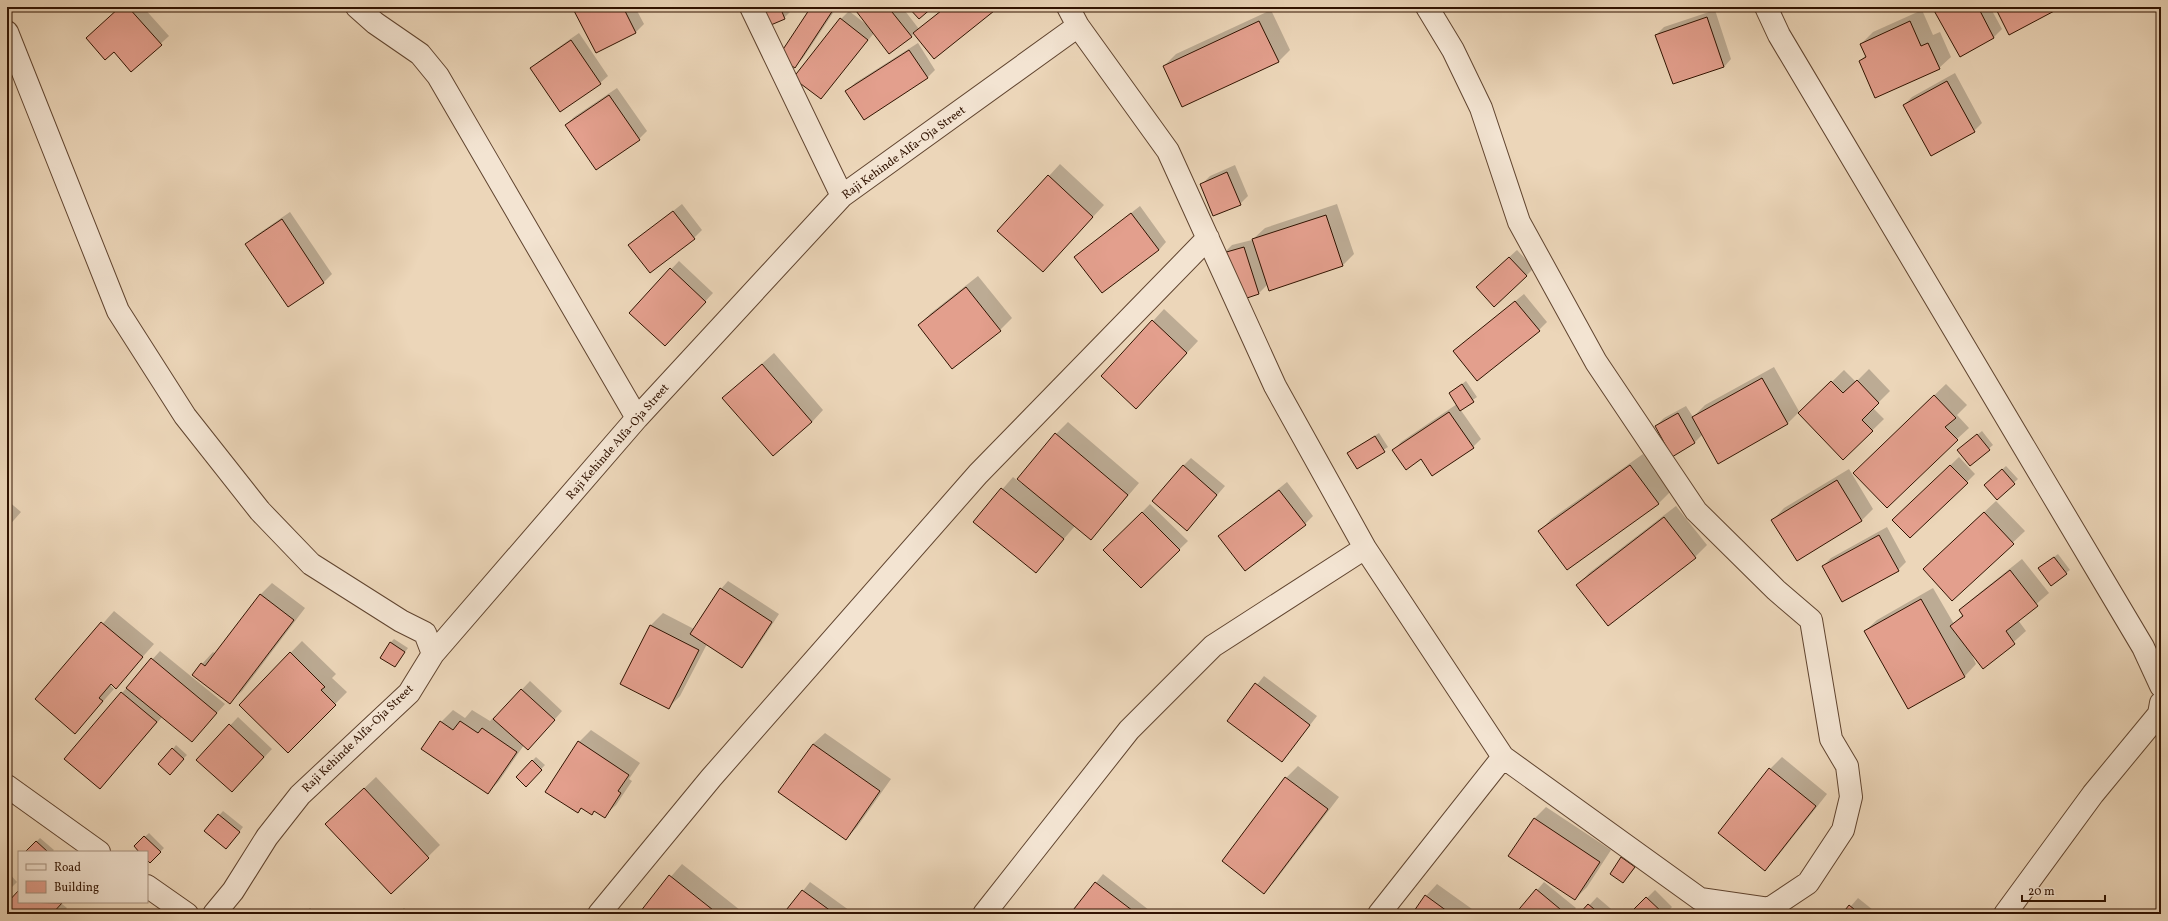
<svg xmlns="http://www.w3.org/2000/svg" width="2168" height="921" viewBox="0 0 2168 921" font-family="Vollkorn,serif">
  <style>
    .shadow { fill: #0003 }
    .building { fill: #e39f8d; stroke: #311301 }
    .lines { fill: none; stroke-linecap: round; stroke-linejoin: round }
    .street-casing { stroke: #60442f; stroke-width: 24 }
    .street { stroke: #f3e4d2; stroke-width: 22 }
    .labels { text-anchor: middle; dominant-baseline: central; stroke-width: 3; stroke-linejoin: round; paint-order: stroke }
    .street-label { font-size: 12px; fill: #311301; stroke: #f3e4d2 }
  </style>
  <rect width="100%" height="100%" fill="#ecd6b9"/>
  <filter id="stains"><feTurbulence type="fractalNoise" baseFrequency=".005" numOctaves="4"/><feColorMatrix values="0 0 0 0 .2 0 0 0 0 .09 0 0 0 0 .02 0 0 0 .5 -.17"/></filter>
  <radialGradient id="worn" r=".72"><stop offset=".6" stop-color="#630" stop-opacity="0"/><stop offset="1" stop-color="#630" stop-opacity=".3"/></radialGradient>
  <path class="shadow" d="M 121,7 L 143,7 L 169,36 L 131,71 Z
    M 574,7 L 635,7 L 644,24 L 636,32 L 597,52 Z
    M 759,7 L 791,7 L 792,10 L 784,18 Z
    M 812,7 L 837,7 L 803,58 L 795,66 Z
    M 854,7 L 902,7 L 919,29 L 945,7 L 997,7 L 993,10 L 914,33 L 911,37 L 874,33 L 821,98 L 841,19 L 849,11 L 867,25 Z
    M 1934,7 L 1990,7 L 2002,29 L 1994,37 L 1960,55 Z
    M 1271,10 L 1290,50 L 1278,62 L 1164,66 L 1176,54 Z
    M 1715,10 L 1731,59 L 1724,67 L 1656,35 L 1664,27 Z
    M 1922,10 L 1933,35 L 1940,32 L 1951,57 L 1939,68 L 1860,61 L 1866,55 L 1861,44 L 1873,32 Z
    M 579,33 L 608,76 L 600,83 L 531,68 L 539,61 Z
    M 918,43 L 935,70 L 927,78 L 847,91 L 855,83 Z
    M 1955,73 L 1982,123 L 1974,131 L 1904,105 L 1912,97 Z
    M 617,88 L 647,131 L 639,139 L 566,125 L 574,117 Z
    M 1060,164 L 1104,205 L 1054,259 L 1049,176 Z
    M 1235,165 L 1248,196 L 1240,204 L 1202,184 L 1210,176 Z
    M 682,204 L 702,230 L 694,238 L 630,245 Z
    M 1337,204 L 1354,254 L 1343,265 L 1268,284 L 1259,293 L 1224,253 L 1232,245 L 1252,240 L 1265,228 Z
    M 1140,206 L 1166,242 L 1159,250 L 1075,257 Z
    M 290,212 L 332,274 L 324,282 L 288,305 L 247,244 L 255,236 Z
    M 1517,250 L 1534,268 L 1526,276 L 1485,279 Z
    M 679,261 L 713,293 L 672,337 L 630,313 Z
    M 978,276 L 1012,318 L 1000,330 L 919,325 L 931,313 Z
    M 1524,294 L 1547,322 L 1539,330 L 1454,351 Z
    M 1164,309 L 1198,341 L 1148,395 L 1153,321 Z
    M 7,313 L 12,325 L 7,329 Z
    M 774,353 L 823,410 L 812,422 L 724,398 Z
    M 1774,367 L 1800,413 L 1844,370 L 1856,382 L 1869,369 L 1890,391 L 1873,408 L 1884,419 L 1843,459 L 1798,413 L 1787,424 L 1703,434 L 1695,442 L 1672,455 L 1656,426 L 1664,418 L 1686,406 L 1693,417 L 1705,405 Z
    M 1466,381 L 1477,397 L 1460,409 L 1481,439 L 1473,447 L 1421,458 L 1394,450 L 1401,442 L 1457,404 L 1454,390 Z
    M 1946,384 L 1967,405 L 1957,415 L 1969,428 L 1957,439 L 1866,461 Z
    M 1068,422 L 1139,483 L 1091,539 L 1075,526 L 1036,571 L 974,522 L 1013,477 L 1022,484 L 1056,434 Z
    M 1982,431 L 1993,445 L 1970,465 L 1962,447 Z
    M 1379,433 L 1388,447 L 1357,467 L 1348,453 Z
    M 1643,454 L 1670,492 L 1658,504 L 1540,531 L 1551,519 Z
    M 1959,457 L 1975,474 L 1967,482 L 1894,520 Z
    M 1191,458 L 1225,486 L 1194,522 L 1183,466 Z
    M 2006,466 L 2018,479 L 1997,498 L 1985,485 Z
    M 1849,469 L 1873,509 L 1861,521 L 1773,520 L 1784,508 Z
    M 1287,482 L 1313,516 L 1305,524 L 1220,536 Z
    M 7,500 L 21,512 L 7,528 Z
    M 1996,501 L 2025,531 L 1952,600 L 1936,557 Z
    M 1150,504 L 1188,541 L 1141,587 L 1105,550 Z
    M 1676,506 L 1707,545 L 1695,557 L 1608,625 L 1578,585 L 1589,573 Z
    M 1887,527 L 1906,562 L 1898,570 L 1842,601 L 1823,566 L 1831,558 Z
    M 2058,554 L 2070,570 L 2066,573 L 2039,568 Z
    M 2022,559 L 2049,593 L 2018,620 L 2026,631 L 1984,668 L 1970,651 L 1976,664 L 1965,676 L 1908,707 L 1865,631 L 1877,620 L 1933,588 L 1954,624 L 1963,614 L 1960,610 L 1972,599 Z
    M 728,581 L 779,614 L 750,658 L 742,666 L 707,644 L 680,696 L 668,708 L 621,683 L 651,625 L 663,613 L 694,629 L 721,589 Z
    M 272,583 L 305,608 L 242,691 L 230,702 L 202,664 L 213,652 L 216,654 L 260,595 Z
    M 114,611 L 154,644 L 116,687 L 112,684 L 110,685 L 114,689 L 75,733 L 36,699 Z
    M 394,639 L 408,648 L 395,666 L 390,643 Z
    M 302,641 L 336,674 L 332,678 L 347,692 L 288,752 L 240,705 Z
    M 160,651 L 225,704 L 192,741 L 163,716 L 100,788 L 122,693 Z
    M 1264,676 L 1317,716 L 1282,761 L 1228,721 Z
    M 530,681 L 562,711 L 536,741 L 524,745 L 499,781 L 488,793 L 423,748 L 441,722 L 453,710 L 465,718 L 472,710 L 490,721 L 495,716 L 496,717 Z
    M 238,717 L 272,749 L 240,783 L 198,760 Z
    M 591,730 L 640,763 L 629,779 L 632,781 L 616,805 L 604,816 L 595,810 L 591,814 L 582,808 L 578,812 L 579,742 Z
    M 825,733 L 891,779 L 857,827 L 846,839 L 813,744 Z
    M 176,745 L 187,755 L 173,769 L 173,749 Z
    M 536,757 L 545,765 L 526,785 L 532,761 Z
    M 1782,757 L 1827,794 L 1777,857 L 1765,869 L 1770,769 Z
    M 1298,766 L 1339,797 L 1275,881 L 1264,892 L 1286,778 Z
    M 376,777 L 440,845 L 391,893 L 338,813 Z
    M 1546,807 L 1611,850 L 1587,887 L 1575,899 L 1534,819 Z
    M 223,811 L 243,827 L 230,844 L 205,831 Z
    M 149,833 L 164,848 L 150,862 L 147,858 L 147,852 L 141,852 L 135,846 Z
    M 40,838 L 54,850 L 52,852 L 26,852 Z
    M 1626,854 L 1638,863 L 1623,882 L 1611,874 Z
    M 682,864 L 745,914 L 644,914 L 641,911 Z
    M 7,871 L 17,882 L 7,892 Z
    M 1103,874 L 1154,914 L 1071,914 Z
    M 810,882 L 853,913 L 852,914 L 785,914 Z
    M 1544,882 L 1576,908 L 1571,914 L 1517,914 Z
    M 1437,884 L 1479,914 L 1413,914 L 1426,896 Z
    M 1655,890 L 1672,907 L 1665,914 L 1631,914 Z
    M 19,891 L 19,902 L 63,902 L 62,904 L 67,908 L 62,914 L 7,914 L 7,905 Z
    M 1597,897 L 1617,914 L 1581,914 Z
    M 1858,898 L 1878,914 L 1844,914 Z
    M 310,908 L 317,914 L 303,914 Z
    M 404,908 L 410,914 L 398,914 Z"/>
  <path class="building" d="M 120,7 L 128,7 L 162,45 L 131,72 L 114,52 L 105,60 L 86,38 Z
    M 572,7 L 623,7 L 636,33 L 596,53 Z
    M 758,7 L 780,7 L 785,19 L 766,27 Z
    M 811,7 L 835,7 L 795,68 L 778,57 Z
    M 853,7 L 888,7 L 912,37 L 889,54 Z
    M 908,7 L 933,7 L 919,19 Z
    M 946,7 L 990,7 L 994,11 L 934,59 L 913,33 Z
    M 1932,7 L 1978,7 L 1994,38 L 1960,57 Z
    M 1995,7 L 2057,7 L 2058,9 L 2009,35 Z
    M 1707,17 L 1724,67 L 1673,84 L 1655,35 Z
    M 840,18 L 868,40 L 821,99 L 793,78 Z
    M 1259,21 L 1279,62 L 1182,107 L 1163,66 Z
    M 1910,21 L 1921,46 L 1928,43 L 1940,69 L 1875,98 L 1859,61 L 1866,57 L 1860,44 Z
    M 571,40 L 601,84 L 560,112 L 530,68 Z
    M 909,50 L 928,78 L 864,120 L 845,91 Z
    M 1947,81 L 1975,132 L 1931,156 L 1903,105 Z
    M 609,95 L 640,140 L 596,170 L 565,125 Z
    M 1227,172 L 1241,205 L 1213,216 L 1200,184 Z
    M 1048,175 L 1093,217 L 1043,272 L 997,231 Z
    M 673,211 L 695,239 L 650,273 L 628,245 Z
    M 1131,213 L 1159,250 L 1102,293 L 1074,257 Z
    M 1326,215 L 1343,266 L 1269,291 L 1252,239 Z
    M 282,219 L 324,283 L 288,307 L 245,244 Z
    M 1244,247 L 1259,294 L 1238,301 L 1223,253 Z
    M 1509,257 L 1527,276 L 1494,307 L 1476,287 Z
    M 670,268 L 706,302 L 665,346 L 629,313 Z
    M 966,287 L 1001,331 L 952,369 L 918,325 Z
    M 1515,301 L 1540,331 L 1477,381 L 1453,351 Z
    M 1152,320 L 1187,353 L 1136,409 L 1101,376 Z
    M 762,364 L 812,422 L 773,456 L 722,398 Z
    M 1762,378 L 1788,424 L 1718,464 L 1692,417 Z
    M 1857,380 L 1879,403 L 1862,420 L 1873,431 L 1843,460 L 1798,413 L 1831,381 L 1843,393 Z
    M 1462,384 L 1474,402 L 1460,411 L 1449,393 Z
    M 1934,395 L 1956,418 L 1945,427 L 1958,440 L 1887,508 L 1853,473 Z
    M 1449,412 L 1474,448 L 1432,476 L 1421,459 L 1406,470 L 1392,450 Z
    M 1678,413 L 1695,443 L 1672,457 L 1655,426 Z
    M 1055,433 L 1128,495 L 1091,540 L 1017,479 Z
    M 1977,434 L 1990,450 L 1970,466 L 1957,450 Z
    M 1375,436 L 1385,452 L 1357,469 L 1347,453 Z
    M 1183,465 L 1217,495 L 1187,531 L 1152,501 Z
    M 1630,465 L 1659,504 L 1567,570 L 1538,531 Z
    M 1950,465 L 1968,483 L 1910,538 L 1892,520 Z
    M 2002,469 L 2015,484 L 1997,500 L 1984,485 Z
    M 1837,480 L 1862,521 L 1797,561 L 1771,520 Z
    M 1001,488 L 1064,539 L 1036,573 L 973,522 Z
    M 1279,490 L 1306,525 L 1245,571 L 1218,536 Z
    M 1142,512 L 1180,550 L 1141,588 L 1103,550 Z
    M 1984,512 L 2014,544 L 1952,601 L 1923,569 Z
    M 1664,517 L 1696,558 L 1608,626 L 1576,585 Z
    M 1879,535 L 1899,571 L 1842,602 L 1822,566 Z
    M 2054,557 L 2067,574 L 2051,586 L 2038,568 Z
    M 2010,570 L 2038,606 L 2006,631 L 2015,644 L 1983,669 L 1950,626 L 1963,616 L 1959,610 Z
    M 720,588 L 772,622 L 742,668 L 690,634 Z
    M 260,594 L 294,620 L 230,704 L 192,675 L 201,663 L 205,666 Z
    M 1921,599 L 1965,677 L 1908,709 L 1864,631 Z
    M 101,622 L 143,657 L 116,689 L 111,684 L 99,698 L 103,701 L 75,734 L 35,699 Z
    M 650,625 L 699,650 L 669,709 L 620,684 Z
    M 390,642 L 405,652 L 395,667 L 380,658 Z
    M 290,652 L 325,687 L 321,690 L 336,705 L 288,753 L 239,705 Z
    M 151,658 L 217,713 L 192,742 L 126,688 Z
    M 1255,683 L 1310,725 L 1282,762 L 1227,721 Z
    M 521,689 L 555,720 L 528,750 L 493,719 Z
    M 121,692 L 157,722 L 100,789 L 64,759 Z
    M 440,721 L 453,730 L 460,721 L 478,733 L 482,728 L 517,752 L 488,794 L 421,749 Z
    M 229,724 L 264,757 L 232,792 L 196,760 Z
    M 578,741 L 629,775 L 618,791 L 621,793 L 605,818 L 594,811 L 592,815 L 581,808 L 578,813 L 545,792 Z
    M 813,744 L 880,791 L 846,840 L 778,792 Z
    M 172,748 L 184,759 L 170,775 L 158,764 Z
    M 532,760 L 542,770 L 526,787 L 516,777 Z
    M 1769,768 L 1816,806 L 1765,871 L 1718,833 Z
    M 1285,777 L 1328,809 L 1264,894 L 1222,861 Z
    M 364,788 L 429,858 L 391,894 L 325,824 Z
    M 218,814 L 240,832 L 226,849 L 204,831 Z
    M 1534,818 L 1600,862 L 1575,900 L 1508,856 Z
    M 144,836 L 161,852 L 150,863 L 147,860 L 147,852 L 139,852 L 134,846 Z
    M 36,841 L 48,852 L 25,852 Z
    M 1621,857 L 1635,867 L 1623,883 L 1610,874 Z
    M 669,875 L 718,914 L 643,914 L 640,912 Z
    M 1095,882 L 1137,914 L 1070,914 Z
    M 1536,889 L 1566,914 L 1515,914 Z
    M 19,890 L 19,902 L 62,903 L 52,914 L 7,914 L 7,903 Z
    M 802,890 L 835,914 L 783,914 Z
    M 1425,895 L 1451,914 L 1412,914 Z
    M 1646,897 L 1664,914 L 1629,914 Z
    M 1588,904 L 1600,914 L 1579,914 Z
    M 1849,905 L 1860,914 L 1842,914 Z"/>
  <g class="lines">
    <defs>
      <path id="street" d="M 357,7 L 375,23 L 420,54 L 438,76 L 637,418
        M 751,7 L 842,196
        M 1766,7 L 1779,35 L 2143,647 L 2161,686
        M 7,32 L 118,311 L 185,416 L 260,511 L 311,564 L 401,621 L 425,633 L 433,654
        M 1365,548 L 1503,757 L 1700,899 L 1769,909 L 1808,883 L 1843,830 L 1851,797 L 1847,766 L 1831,739 L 1811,620 L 1776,590 L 1696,511 L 1596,362 L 1519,222 L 1481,108 L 1453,50 L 1427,7
        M 7,786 L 99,852
        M 147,886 L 187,914
        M 214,914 L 233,891 L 267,837 L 300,795 L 409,693 L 433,654 L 637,418 L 842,196 L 1078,26
        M 599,914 L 711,778 L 978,474 L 1208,238
        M 984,914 L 1129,730 L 1213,646 L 1365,548 L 1275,386 L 1168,151 L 1078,26 L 1068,7
        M 1379,914 L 1503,757
        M 2005,914 L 2093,794 L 2159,714 L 2161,703"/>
    </defs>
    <use href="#street" class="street-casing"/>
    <use href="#street" class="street"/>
  </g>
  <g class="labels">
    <g class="street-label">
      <text transform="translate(904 153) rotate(-36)">Raji Kehinde Alfa-Oja Street</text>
      <text transform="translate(618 442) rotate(-49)">Raji Kehinde Alfa-Oja Street</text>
      <text transform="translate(358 739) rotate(-44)">Raji Kehinde Alfa-Oja Street</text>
    </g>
  </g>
  <rect width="2168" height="921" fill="none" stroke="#ecd6b9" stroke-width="24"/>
  <rect x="8" y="8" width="2152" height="905" fill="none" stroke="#311301" stroke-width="2"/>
  <rect x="12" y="12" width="2144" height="897" fill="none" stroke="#311301"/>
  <rect x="18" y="851" width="130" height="52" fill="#f3e4d2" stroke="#a5907e"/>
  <rect x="26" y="864" width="20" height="6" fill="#f3e4d2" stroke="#a5907e"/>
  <text x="54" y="871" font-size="12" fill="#311301">Road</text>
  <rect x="26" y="881" width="20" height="12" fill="#e39f8d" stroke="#a5907e"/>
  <text x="54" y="891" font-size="12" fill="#311301">Building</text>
  <path d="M2022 895v6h83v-6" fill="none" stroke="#311301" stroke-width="2"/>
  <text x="2028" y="895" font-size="12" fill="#311301" stroke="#f3e4d2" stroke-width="3" paint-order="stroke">20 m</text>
  <rect width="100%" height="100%" filter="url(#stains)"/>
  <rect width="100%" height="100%" fill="url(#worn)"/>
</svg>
